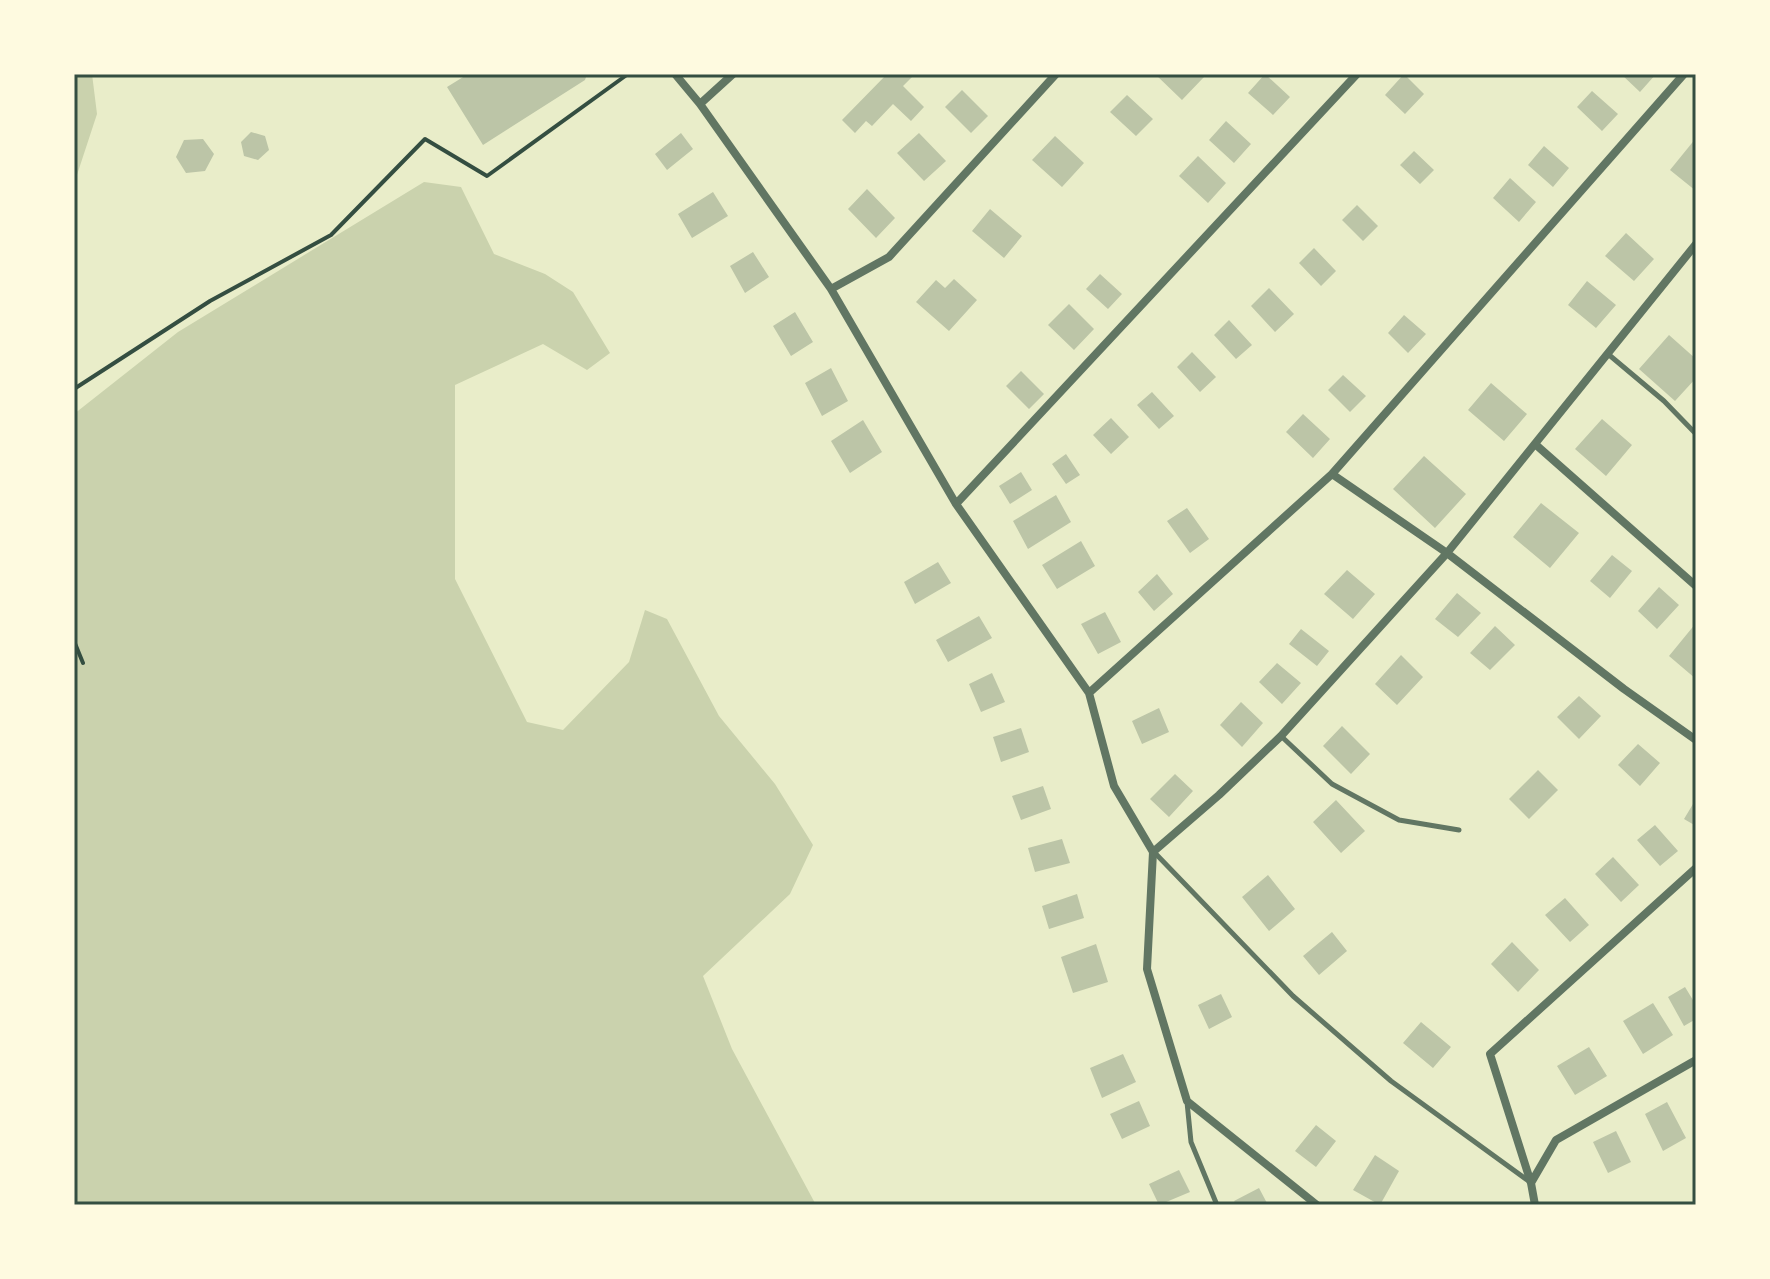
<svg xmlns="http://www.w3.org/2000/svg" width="1770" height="1279" viewBox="0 0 1770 1279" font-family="'Work Sans',sans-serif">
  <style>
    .green { fill: #cad2ad }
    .building { fill: #bcc5a7 }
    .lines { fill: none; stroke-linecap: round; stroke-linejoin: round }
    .path { stroke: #344e41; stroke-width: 4 }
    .service { stroke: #617663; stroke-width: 5 }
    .minor { stroke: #617663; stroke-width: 8 }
    .neatline { fill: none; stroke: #344e41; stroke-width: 3 }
  </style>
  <rect width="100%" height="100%" fill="#e9edc9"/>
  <path class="green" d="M 74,74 L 92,74 L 97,114 L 74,184 Z
    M 424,182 L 461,187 L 494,254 L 545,274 L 573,292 L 610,353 L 587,370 L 543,344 L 455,385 L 455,579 L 527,722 L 563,730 L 629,662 L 645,610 L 667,619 L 719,716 L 775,784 L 813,845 L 790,894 L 703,976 L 732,1049 L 816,1205 L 74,1205 L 74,414 L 178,332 Z"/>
  <path class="building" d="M 468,74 L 587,74 L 585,80 L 483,145 L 447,87 Z
    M 887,74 L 915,74 L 903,86 L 924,107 L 911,121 L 893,104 L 872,126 L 866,121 L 855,133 L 842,120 Z
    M 1155,74 L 1202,74 L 1204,77 L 1182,100 Z
    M 1265,74 L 1290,97 L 1273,115 L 1248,93 Z
    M 1404,74 L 1424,94 L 1405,114 L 1385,95 Z
    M 1621,74 L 1656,74 L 1640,92 Z
    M 962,90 L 988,116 L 971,133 L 945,107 Z
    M 1592,91 L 1618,114 L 1602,131 L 1577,107 Z
    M 1127,95 L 1153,119 L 1136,136 L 1110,112 Z
    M 1226,121 L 1251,144 L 1234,163 L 1209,140 Z
    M 251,132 L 265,136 L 269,150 L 258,160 L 244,156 L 241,142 Z
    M 681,133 L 693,149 L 667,170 L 655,154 Z
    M 919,133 L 946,161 L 924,181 L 897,153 Z
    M 1055,136 L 1084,163 L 1062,187 L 1032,160 Z
    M 1696,138 L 1696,191 L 1670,170 Z
    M 203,139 L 214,154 L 205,171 L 186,173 L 176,157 L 184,140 Z
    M 1544,146 L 1569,168 L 1553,187 L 1528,165 Z
    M 1414,151 L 1434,170 L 1420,184 L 1400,165 Z
    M 1198,156 L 1226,183 L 1208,203 L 1179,176 Z
    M 1510,178 L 1536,202 L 1519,222 L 1493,198 Z
    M 867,189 L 895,218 L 876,238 L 848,209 Z
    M 713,192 L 728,216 L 692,238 L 678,214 Z
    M 1357,205 L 1378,226 L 1363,241 L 1342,220 Z
    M 990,209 L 1022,236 L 1004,258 L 972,231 Z
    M 1626,233 L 1654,259 L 1634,281 L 1605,256 Z
    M 1314,248 L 1336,271 L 1321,286 L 1299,263 Z
    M 753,252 L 769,277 L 745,293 L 730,266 Z
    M 1100,274 L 1122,294 L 1108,309 L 1086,289 Z
    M 954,279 L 977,300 L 949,331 L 916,302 L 936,280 L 945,288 Z
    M 1587,281 L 1616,305 L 1596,328 L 1568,305 Z
    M 1269,288 L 1294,314 L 1275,332 L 1251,306 Z
    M 1069,304 L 1094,329 L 1074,350 L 1048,325 Z
    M 795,312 L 813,342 L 791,356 L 773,326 Z
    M 1404,315 L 1426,334 L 1408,353 L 1388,333 Z
    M 1229,320 L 1252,345 L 1236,359 L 1214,335 Z
    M 1669,335 L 1696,359 L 1696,378 L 1675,401 L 1639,369 Z
    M 1192,352 L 1216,377 L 1200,392 L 1177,367 Z
    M 831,368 L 848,401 L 822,416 L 805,383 Z
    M 1021,371 L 1044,394 L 1029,409 L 1006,386 Z
    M 1343,375 L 1366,396 L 1350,412 L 1328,390 Z
    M 1491,383 L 1527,414 L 1504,441 L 1468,410 Z
    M 1152,392 L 1174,416 L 1159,429 L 1137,405 Z
    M 1303,414 L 1330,439 L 1313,458 L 1286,432 Z
    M 1111,418 L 1129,437 L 1111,454 L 1093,435 Z
    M 1602,419 L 1632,445 L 1606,476 L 1575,449 Z
    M 863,420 L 882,452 L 850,473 L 831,441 Z
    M 1066,454 L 1080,475 L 1066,484 L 1052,464 Z
    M 1424,456 L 1466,494 L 1435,528 L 1393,489 Z
    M 1021,472 L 1032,490 L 1010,504 L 999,486 Z
    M 1056,495 L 1071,522 L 1028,549 L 1013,521 Z
    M 1541,503 L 1579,533 L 1550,568 L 1513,537 Z
    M 1187,508 L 1209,539 L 1190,553 L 1167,521 Z
    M 1081,541 L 1095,566 L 1057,589 L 1042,565 Z
    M 1612,555 L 1632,571 L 1610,598 L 1590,581 Z
    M 938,562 L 951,583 L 915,604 L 904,582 Z
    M 1347,570 L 1375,594 L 1353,619 L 1324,594 Z
    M 1157,574 L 1173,594 L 1154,611 L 1138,592 Z
    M 1659,587 L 1679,605 L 1657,629 L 1638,611 Z
    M 1457,593 L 1481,613 L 1458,637 L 1435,619 Z
    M 1105,612 L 1121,642 L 1098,654 L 1081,624 Z
    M 979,616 L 992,638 L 948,662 L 936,640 Z
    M 1696,623 L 1696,679 L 1669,656 Z
    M 1495,626 L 1515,645 L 1490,670 L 1470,653 Z
    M 1301,629 L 1329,651 L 1317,666 L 1289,644 Z
    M 1401,655 L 1423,677 L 1397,705 L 1375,684 Z
    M 1277,663 L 1301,683 L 1282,704 L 1259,682 Z
    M 992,673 L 1005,702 L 981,712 L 969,684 Z
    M 1579,696 L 1601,716 L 1579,739 L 1557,717 Z
    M 1241,702 L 1263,723 L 1242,747 L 1220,725 Z
    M 1159,708 L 1169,732 L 1142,744 L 1132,721 Z
    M 1342,726 L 1370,754 L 1351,774 L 1323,746 Z
    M 1021,728 L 1029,752 L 1001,762 L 993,737 Z
    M 1638,744 L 1660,763 L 1640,786 L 1618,765 Z
    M 1538,770 L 1558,790 L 1529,819 L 1509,799 Z
    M 1175,774 L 1193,791 L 1169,817 L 1150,799 Z
    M 1043,786 L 1051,809 L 1021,820 L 1012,796 Z
    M 1696,799 L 1696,826 L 1684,819 Z
    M 1336,800 L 1365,831 L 1341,853 L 1313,822 Z
    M 1655,825 L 1678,851 L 1660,866 L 1637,840 Z
    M 1062,839 L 1070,863 L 1035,872 L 1028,848 Z
    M 1613,857 L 1639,885 L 1621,902 L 1595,874 Z
    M 1268,875 L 1295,909 L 1269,931 L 1242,897 Z
    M 1077,894 L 1084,918 L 1049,929 L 1042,906 Z
    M 1565,898 L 1589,925 L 1570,942 L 1545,915 Z
    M 1332,932 L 1347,951 L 1319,975 L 1303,956 Z
    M 1512,942 L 1539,970 L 1518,992 L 1491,964 Z
    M 1096,944 L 1108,982 L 1073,993 L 1061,957 Z
    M 1685,987 L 1696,1005 L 1696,1019 L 1684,1026 L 1668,997 Z
    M 1221,994 L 1232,1017 L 1209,1029 L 1198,1005 Z
    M 1653,1003 L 1673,1035 L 1643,1054 L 1623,1021 Z
    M 1421,1022 L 1451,1047 L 1433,1068 L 1403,1043 Z
    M 1589,1047 L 1607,1076 L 1575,1095 L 1557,1066 Z
    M 1123,1054 L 1136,1082 L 1102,1098 L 1090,1068 Z
    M 1139,1101 L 1150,1126 L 1122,1139 L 1110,1114 Z
    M 1667,1102 L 1686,1138 L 1663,1151 L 1645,1114 Z
    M 1316,1125 L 1336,1141 L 1316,1167 L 1295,1151 Z
    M 1616,1131 L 1631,1162 L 1608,1173 L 1593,1142 Z
    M 1375,1155 L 1399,1171 L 1380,1205 L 1353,1190 Z
    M 1179,1170 L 1190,1192 L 1159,1205 L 1149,1184 Z
    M 1259,1188 L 1268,1205 L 1237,1205 L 1234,1201 Z"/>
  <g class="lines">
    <path class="path" d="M 74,389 L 210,301 L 331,235 L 425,139 L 487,176 L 628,74
      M 74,641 L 83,663"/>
    <path class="service" d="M 1608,354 L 1664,401 L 1696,434
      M 1281,736 L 1332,784 L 1399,820 L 1459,830
      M 1154,852 L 1293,996 L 1391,1081 L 1530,1182
      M 1187,1102 L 1191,1142 L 1217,1205"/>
    <path class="minor" d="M 675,74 L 700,104 L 831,289 L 956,504 L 1089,693 L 1114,786 L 1153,852 L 1147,969 L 1187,1101 L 1317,1205
      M 700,104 L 733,74
      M 831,289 L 889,257 L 1056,74
      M 1535,444 L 1696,586
      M 1332,474 L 1447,553 L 1624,689 L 1696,740
      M 956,504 L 1357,74
      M 1089,693 L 1332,474 L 1684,74
      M 1153,852 L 1219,795 L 1281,736 L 1447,553 L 1696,244
      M 1531,1183 L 1556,1140 L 1696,1060
      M 1535,1205 L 1531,1183 L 1490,1054 L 1696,868"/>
  </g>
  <rect width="1770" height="1279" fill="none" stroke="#fefae0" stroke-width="152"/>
  <rect x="76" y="76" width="1618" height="1127" class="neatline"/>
</svg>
